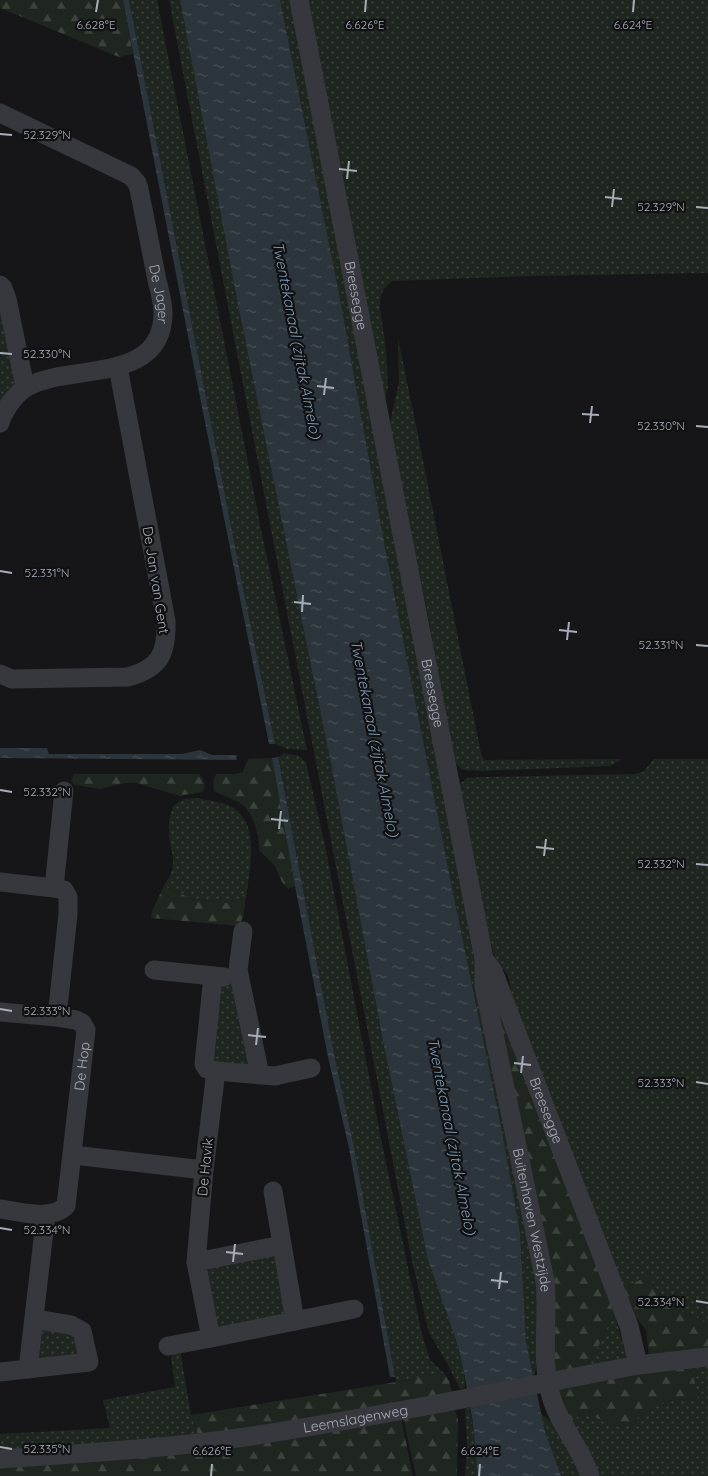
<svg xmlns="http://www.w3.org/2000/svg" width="708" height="1476" viewBox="0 0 708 1476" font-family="Quicksand,sans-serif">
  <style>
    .grass { fill: url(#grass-dots) }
    .forest { fill: url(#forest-firs) }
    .water { fill: url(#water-ripples) }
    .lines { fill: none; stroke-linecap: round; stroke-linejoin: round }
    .minor { stroke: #37383d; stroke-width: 19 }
    .minor-bridge { stroke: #37383d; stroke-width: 19 }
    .ticks { fill: none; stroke: #a8adb8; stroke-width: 2 }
    .labels { text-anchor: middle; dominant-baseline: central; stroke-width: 4.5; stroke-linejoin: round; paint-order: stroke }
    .street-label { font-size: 14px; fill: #a8adb8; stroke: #111113 }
    .water-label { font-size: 15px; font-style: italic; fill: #7f9bb3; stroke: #111113 }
    .ticks-label { font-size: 12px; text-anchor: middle; fill: #a8adb8; stroke: #111113; stroke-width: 4.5; stroke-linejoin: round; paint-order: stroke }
  </style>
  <defs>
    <pattern id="grass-dots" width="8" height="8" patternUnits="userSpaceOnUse" patternTransform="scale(1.25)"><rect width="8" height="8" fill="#1e261f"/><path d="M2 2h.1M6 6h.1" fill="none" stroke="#3c433d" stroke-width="1.8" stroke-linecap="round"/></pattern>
    <pattern id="forest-firs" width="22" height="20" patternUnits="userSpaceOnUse" patternTransform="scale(1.25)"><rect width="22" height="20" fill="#1e261f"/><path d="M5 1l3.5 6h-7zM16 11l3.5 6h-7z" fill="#3c433d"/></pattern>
    <pattern id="water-ripples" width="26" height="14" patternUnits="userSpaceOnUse" patternTransform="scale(1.25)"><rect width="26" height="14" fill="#2c353c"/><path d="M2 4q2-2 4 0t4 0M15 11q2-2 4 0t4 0" fill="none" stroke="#485056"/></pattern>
  </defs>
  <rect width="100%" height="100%" fill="#161618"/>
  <path class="grass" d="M 129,0 L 157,0 L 261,529 L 307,750 L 287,749 L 275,744 L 244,593 Z
    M 169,0 L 180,0 L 238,305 L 333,774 L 382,1036 L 428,1260 L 458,1346 L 464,1372 L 465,1388 L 460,1389 L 448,1365 L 429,1333 L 412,1261 Z
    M 280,0 L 292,0 L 539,1264 L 537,1362 L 534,1378 L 526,1341 L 520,1232 L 501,1126 L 450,878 L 385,547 L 339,293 Z
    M 304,0 L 708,0 L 708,273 L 532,276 L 392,281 L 384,289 L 381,295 L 380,308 L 386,350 L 388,387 L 383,408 Z
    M 0,297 L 17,376 L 15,388 L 0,406 Z
    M 398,338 C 427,476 453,615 481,753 L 484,760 L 620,759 L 621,760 L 609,766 L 481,771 L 462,770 L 456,763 L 436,664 L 429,620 L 389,427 L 399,382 Z
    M 285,753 L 299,756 L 306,763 L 325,845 L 381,1139 L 422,1334 L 430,1360 L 444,1373 L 396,1382 L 354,1147 L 335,1059 L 278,757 Z
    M 654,759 L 708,759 L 708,1322 L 680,1311 L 662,1299 L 649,1277 L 622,1288 L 514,1007 L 508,975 L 496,962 L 483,914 L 459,785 L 467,778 L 483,777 L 635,774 L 643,772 Z
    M 198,798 C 209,801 223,802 232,807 C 260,824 250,866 247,891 L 238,900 L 226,903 L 192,899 L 164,886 C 181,861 169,854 169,829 C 168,821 171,814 173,806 L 184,799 Z
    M 222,984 L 233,984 L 253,1068 L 212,1064 L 213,1009 Z
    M 266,1254 L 276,1257 L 288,1312 L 284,1318 L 218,1329 L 206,1273 L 212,1264 Z
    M 614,1313 L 626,1354 L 625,1363 L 585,1370 L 602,1339 Z
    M 46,1325 L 70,1328 L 83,1354 L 36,1362 L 36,1330 Z
    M 180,1350 L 191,1415 L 199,1437 L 0,1451 L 0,1434 L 110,1428 L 103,1400 L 175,1387 L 171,1357 L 175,1351 Z
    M 708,1362 L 708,1476 L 597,1476 L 568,1424 L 581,1414 L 587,1414 L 619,1427 L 634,1423 L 639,1416 L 665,1401 L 698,1398 L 691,1365 Z
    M 470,1407 L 477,1454 L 478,1476 L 465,1476 L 467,1443 L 465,1409 Z
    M 540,1413 L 556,1426 L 582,1476 L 561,1476 L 545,1432 Z"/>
  <path class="forest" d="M 0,0 L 123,0 L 133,54 L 119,57 L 0,8 Z
    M 272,758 L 295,886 L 288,889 L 282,882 L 275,866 L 259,850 C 260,836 253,811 240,803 C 232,799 222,795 214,791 L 213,782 L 216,774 L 236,774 L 243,772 L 248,759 Z
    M 74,774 L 199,774 C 205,780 205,783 204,791 C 197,795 188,793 180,796 L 136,783 L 125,783 L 100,789 L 75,785 L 71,781 Z
    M 164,886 L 192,899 L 226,903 L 238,900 L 247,891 L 243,917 L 239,926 L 151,918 L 152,911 Z
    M 491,987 L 614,1313 L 602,1339 L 585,1370 L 550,1377 L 548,1349 Z
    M 649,1276 L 662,1299 L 680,1311 L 708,1322 L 708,1350 L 649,1356 L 646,1330 L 633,1313 L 622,1288 Z
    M 691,1365 L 698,1398 L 665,1401 L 639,1416 L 634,1423 L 619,1427 L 587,1414 L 581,1414 L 568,1424 L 553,1389 Z
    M 444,1373 L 449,1381 L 453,1396 L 199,1437 L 191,1415 L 396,1382 Z
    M 454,1407 L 458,1420 L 457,1476 L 416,1476 L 403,1418 Z
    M 401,1418 L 413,1476 L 0,1476 L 0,1463 Z"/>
  <path class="water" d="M 123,0 L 129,0 L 244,593 L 275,744 L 269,744 L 195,372 Z
    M 180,0 L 280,0 L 339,293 L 385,547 L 450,878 L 501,1126 L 520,1232 L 526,1341 L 545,1432 L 561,1476 L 478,1476 L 473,1423 L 464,1372 L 458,1346 L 428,1260 L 382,1036 L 333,774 L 238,305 Z
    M 0,748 L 47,748 L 49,754 L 182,754 L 200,750 L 212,755 L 237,755 L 236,760 L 0,758 Z
    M 278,757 L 335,1059 L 354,1147 L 395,1377 L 390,1377 L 349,1148 L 328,1057 L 295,886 L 272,758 Z"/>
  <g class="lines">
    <g class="minor">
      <path id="s1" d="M 299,0 L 484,959 L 493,971 L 617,1295 L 629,1326 L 638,1365"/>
      <path id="s2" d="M 0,113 L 131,176 L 137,183 L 139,189 C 145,218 150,246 156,275 C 158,287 163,300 163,312 C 164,385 69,363 27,387 C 16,393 3,411 0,423"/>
      <path d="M 0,285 L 3,288 L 7,299 L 25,387"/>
      <path d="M 0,674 L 12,679 L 128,677 C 160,668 167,654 166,621 L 118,367"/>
      <path d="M 0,882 L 54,888"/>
      <path d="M 243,931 L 238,970 L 260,1075"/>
      <path id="s3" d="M 484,959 L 484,986 L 545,1281 C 549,1321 540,1357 551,1396 C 559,1425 581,1447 590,1476"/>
      <path d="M 154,970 L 224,977"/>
      <path d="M 213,976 L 204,1064 L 207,1069 L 216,1071 L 275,1076 L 311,1068"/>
      <path d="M 0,1012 L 57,1017"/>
      <path d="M 216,1071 L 204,1170 L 196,1262 L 211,1338 L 354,1309"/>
      <path d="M 73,1155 L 204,1170"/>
      <path d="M 273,1191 L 295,1321"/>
      <path id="s4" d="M 0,1209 C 21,1212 50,1221 66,1206 L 86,1030 L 82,1023 L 76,1020 L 57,1017 L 68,914 L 68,897 L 64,890 L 54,888 L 64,791"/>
      <path d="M 196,1262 L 282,1245"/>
      <path d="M 168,1346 L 211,1338"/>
      <path d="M 28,1369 L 46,1214"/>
      <path d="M 0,1372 L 89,1362 L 82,1331 L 71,1325 L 34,1319"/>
      <path d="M 560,1380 L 638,1365 L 708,1357"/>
      <path id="s5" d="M 0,1459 C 72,1454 145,1450 216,1441 C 292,1431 367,1417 442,1403"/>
    </g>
    <path class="minor-bridge" d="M 442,1403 L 560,1380"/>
  </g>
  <path class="ticks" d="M 96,12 L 98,0M 365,12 L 366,0M 633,12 L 634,0M 0,134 L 12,135M 339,169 L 357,171M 347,179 L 349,161M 605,197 L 622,199M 612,207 L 614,189M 696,207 L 708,208M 0,353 L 12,354M 317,386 L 334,388M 324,395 L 326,378M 582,414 L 599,415M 590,423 L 592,406M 696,426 L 708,427M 0,571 L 12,573M 294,602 L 311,604M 302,612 L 303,595M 559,630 L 577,632M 567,640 L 569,622M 696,645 L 708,646M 0,790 L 12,792M 271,819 L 288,821M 279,829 L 281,811M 536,847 L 554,849M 544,856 L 546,839M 696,864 L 708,865M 0,1009 L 12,1011M 248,1035 L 266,1037M 256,1045 L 258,1028M 514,1063 L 531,1065M 521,1073 L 523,1056M 696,1082 L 708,1084M 0,1228 L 12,1230M 226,1252 L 243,1254M 233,1262 L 235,1244M 491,1280 L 508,1282M 499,1289 L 501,1272M 696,1301 L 708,1303M 0,1447 L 12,1449M 211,1476 L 212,1464M 479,1476 L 480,1464"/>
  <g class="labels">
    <g class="street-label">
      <text stroke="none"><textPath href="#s2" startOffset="268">De Jager</textPath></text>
      <text stroke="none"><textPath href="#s1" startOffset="301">Breesegge</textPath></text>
      <text transform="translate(156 580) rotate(81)">De Jan van Gent</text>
      <text stroke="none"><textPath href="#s1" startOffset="706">Breesegge</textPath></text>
      <text stroke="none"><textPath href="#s4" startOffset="209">De Hop</textPath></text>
      <text stroke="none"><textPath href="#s1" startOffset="1141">Breesegge</textPath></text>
      <text transform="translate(205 1167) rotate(-84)">De Havik</text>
      <text stroke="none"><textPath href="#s3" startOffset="266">Buitenhaven Westzijde</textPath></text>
      <text stroke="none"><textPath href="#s5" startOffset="358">Leemslagenweg</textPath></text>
    </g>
    <g class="water-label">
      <text transform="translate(297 340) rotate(79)">Twentekanaal (zijtak Almelo)</text>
      <text transform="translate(375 738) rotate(79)">Twentekanaal (zijtak Almelo)</text>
      <text transform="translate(452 1136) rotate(79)">Twentekanaal (zijtak Almelo)</text>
    </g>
  </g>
  <g class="ticks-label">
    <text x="96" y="29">6.628°E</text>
    <text x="365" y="29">6.626°E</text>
    <text x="633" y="29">6.624°E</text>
    <text x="47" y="139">52.329°N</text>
    <text x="661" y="211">52.329°N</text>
    <text x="47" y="358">52.330°N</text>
    <text x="661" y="430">52.330°N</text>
    <text x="47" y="577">52.331°N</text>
    <text x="661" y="649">52.331°N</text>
    <text x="47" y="796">52.332°N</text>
    <text x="661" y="868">52.332°N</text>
    <text x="47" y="1015">52.333°N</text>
    <text x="661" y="1087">52.333°N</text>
    <text x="47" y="1234">52.334°N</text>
    <text x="661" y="1306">52.334°N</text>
    <text x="47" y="1453">52.335°N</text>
    <text x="212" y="1455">6.626°E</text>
    <text x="480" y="1455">6.624°E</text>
  </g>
</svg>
